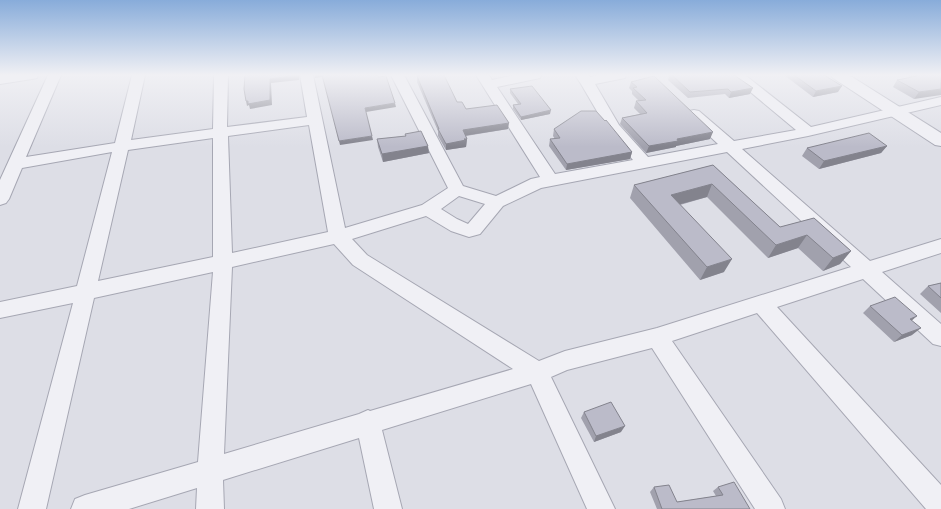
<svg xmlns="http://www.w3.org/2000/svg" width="941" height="509" viewBox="0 0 941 509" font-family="Montserrat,sans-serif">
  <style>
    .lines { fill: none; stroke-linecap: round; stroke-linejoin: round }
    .minor-casing { stroke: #a6a7b3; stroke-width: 2 }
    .tertiary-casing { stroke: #a6a7b3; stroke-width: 2 }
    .minor { fill: #f0f0f5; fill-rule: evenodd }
    .tertiary { fill: #f0f0f5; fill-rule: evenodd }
    .wall { fill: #a1a1ad }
    .shaded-wall { fill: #83838d }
    .building { fill: #bbbbc9; stroke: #83838d }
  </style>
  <rect width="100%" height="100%" fill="#dddee6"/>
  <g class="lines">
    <defs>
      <path id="minor" d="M 5,75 L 38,75 L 37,78 L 32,79 L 0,84 L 0,76 Z
        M 48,75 L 61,75 L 26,157 L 115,143 L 132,75 L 145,75 L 131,140 L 213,129 L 214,75 L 228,75 L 227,127 L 307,117 L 300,75 L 313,75 L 345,228 L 422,205 L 448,188 L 391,75 L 404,75 L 463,186 L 496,196 L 531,179 L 540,177 L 476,75 L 489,75 L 492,80 L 515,75 L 541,75 L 540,78 L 497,87 L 555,174 L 633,160 L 608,130 L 581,84 L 575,75 L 588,75 L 590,77 L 600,75 L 626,75 L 625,78 L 595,84 L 619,125 L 648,157 L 718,144 L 689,117 L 687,114 L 689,111 L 694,110 L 699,111 L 734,141 L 796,130 L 730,75 L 745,75 L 811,127 L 941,97 L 941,105 L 808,136 L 742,149 L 870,261 L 941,239 L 941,253 L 882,272 L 941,324 L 941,346 L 933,344 L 863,279 L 777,307 L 941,485 L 941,509 L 926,509 L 757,313 L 672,341 L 781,499 L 785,509 L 755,509 L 652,348 L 567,370 L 551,377 L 615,509 L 587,509 L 531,384 L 382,430 L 402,509 L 374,509 L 359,438 L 223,480 L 224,509 L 196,509 L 197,488 L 129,509 L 71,509 L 75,499 L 85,495 L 198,462 L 213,272 L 94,298 L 46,509 L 18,509 L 73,303 L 0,318 L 0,302 L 77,286 L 112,152 L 22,168 L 9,199 L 6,203 L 0,205 L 0,180 ZM 309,125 L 328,232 L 232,253 L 228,136 ZM 213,138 L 213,257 L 98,281 L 128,150 ZM 727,152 L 851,267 L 657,328 L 565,351 L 539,361 L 367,255 L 352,239 L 426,216 L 451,231 L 469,237 L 480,234 L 503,206 L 541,188 ZM 459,196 L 485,204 L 468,224 L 457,219 L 441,209 ZM 334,244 L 353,265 L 513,369 L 370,411 L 368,410 L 359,414 L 224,454 L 232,267 Z"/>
      <path id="tertiary" d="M 831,75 L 849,75 L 941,133 L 941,146 L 935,145 L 833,78 Z"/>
    </defs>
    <use href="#minor" class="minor-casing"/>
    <use href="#tertiary" class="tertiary-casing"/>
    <use href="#minor" class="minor"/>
    <use href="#tertiary" class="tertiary"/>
  </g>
  <path class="wall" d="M 667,75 L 735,75 L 750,94 L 729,98 L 725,94 L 688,98 L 668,80 L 669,77 Z
    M 784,75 L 824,75 L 838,92 L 813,97 Z
    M 907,75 L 941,75 L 914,99 L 893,87 L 897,80 L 910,77 Z
    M 417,76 L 457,102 L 466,109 L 508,129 L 466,136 L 467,139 L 466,147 L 446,150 L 438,136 L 438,131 L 417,82 Z
    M 631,82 L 710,139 L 676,146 L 676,147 L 646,153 L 620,124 L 622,118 L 640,114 L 634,108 L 636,101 L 639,101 L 632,94 L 632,91 L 629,88 Z
    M 510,89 L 550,114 L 521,120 L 513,109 L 513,105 L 518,104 L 510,93 Z
    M 554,129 L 632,152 L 630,159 L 566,170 L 549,146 L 550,139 L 555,139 L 553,136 Z
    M 405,134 L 429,153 L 383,162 L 378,147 L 377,139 L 405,136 Z
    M 887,146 L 881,153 L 819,169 L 802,156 L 807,148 Z
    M 713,165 L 780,227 L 814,218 L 851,251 L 840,264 L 823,271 L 798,248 L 768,258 L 707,197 L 680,205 L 724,272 L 700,280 L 630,198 L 634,185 Z
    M 941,283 L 941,313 L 920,294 L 928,286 Z
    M 870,306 L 912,320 L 912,335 L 894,342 L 863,313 Z
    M 584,412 L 621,432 L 594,442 L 581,418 Z
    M 654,487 L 677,502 L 716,496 L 713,491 L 718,487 L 750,509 L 657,509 L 650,492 Z"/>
  <path class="shaded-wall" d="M 299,75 L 299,80 L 271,83 L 272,105 L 250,109 L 249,105 L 247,106 L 246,101 L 270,79 Z
    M 315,75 L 322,75 L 322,77 L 315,78 Z
    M 842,86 L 838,92 L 813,97 L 816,91 Z
    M 753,88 L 750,94 L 729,98 L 731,92 Z
    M 941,89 L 941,95 L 914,99 L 919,92 Z
    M 395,103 L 396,107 L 366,112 L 365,108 Z
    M 551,110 L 550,114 L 521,120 L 521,117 Z
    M 509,123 L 508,129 L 463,136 L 463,130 Z
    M 713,132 L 710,139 L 676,146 L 676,147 L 646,153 L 649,146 L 677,139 Z
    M 372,136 L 373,140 L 340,145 L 339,141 Z
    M 464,139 L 467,139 L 466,147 L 446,150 L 446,144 Z
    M 428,146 L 429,153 L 383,162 L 382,154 Z
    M 887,146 L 881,153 L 819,169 L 824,161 Z
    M 632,152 L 630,159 L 566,170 L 567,164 Z
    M 712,184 L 707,197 L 666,208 L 671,195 Z
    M 807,235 L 798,248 L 768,258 L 776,245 Z
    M 851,251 L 840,264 L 823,271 L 833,258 Z
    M 732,259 L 724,272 L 700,280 L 707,267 Z
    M 917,316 L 909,323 L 910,319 Z
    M 921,328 L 912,335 L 894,342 L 902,335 Z
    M 625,426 L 621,432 L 594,442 L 596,436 Z"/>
  <path class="building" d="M 245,75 L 297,75 L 270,79 L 270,100 L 248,104 L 248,101 L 246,101 L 244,89 Z
    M 322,75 L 377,75 L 378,77 L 386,76 L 395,103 L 365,108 L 372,136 L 339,141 Z
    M 420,75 L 444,75 L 457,102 L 462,102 L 466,109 L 497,105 L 509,123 L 463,130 L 467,139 L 464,139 L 466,140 L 446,144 L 438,129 L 439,129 L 417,76 Z
    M 672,75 L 734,75 L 753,88 L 731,92 L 728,89 L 690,92 Z
    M 794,75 L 824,75 L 842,86 L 816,91 Z
    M 916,75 L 941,75 L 941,89 L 919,92 L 897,80 L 917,76 Z
    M 654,76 L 713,132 L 677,139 L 678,141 L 649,146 L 622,118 L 647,113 L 636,101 L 646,100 L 633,88 L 637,87 L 631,82 Z
    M 532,86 L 551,110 L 521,117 L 513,105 L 521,104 L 510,89 Z
    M 581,111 L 596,111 L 605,121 L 606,120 L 632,152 L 567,164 L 550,139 L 560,138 L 554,129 Z
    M 421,131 L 428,146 L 382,154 L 377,139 L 406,136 L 405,134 Z
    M 869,133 L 887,146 L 824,161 L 807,148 Z
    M 713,165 L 780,227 L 814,218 L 851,251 L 833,258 L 807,235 L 776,245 L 712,184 L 671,195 L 732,259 L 707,267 L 634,185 Z
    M 941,283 L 941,298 L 928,286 Z
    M 895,297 L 917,316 L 910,319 L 921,328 L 902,335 L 870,306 Z
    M 611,402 L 625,426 L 596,436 L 584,412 Z
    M 734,482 L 750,509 L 662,509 L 654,487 L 669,485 L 677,502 L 723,495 L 718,487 Z"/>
  <linearGradient id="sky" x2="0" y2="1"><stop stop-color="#88acda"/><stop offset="0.51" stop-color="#f0f0f4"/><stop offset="1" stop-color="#f0f0f4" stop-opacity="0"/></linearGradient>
  <rect width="941" height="147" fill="url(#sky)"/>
</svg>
